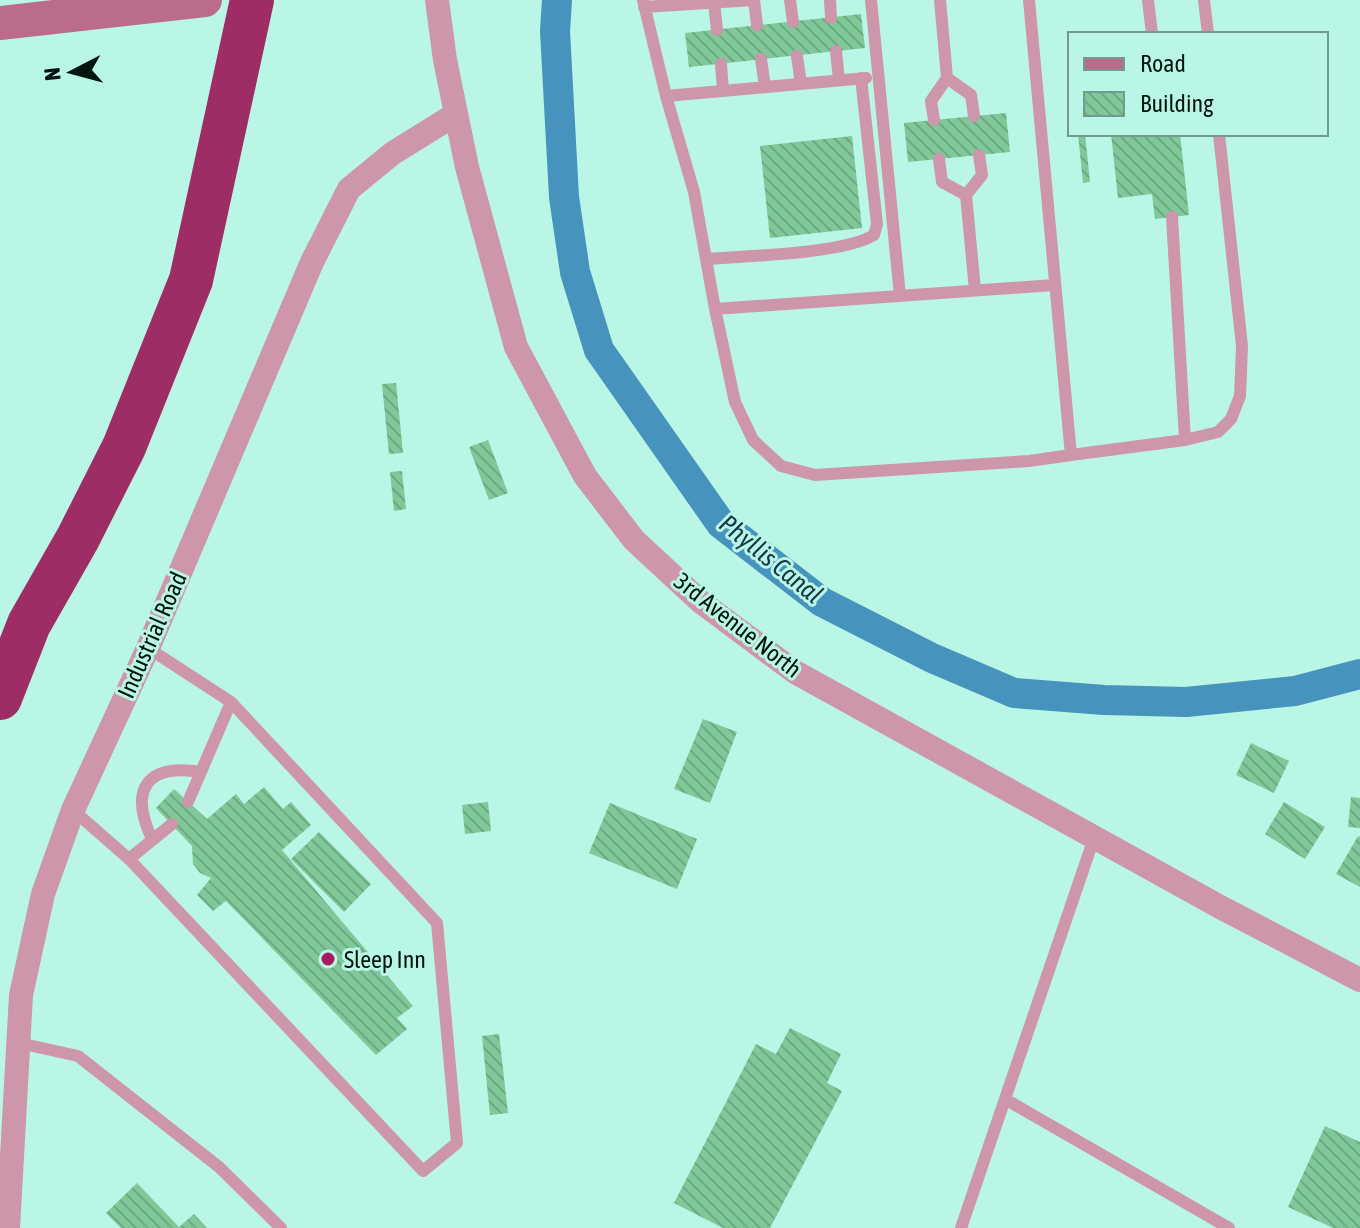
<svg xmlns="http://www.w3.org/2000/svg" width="1360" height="1228" viewBox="0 0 1360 1228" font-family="'Asap Condensed',sans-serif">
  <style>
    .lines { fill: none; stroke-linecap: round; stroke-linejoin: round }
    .canal { stroke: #4693bd; stroke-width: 30 }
    .building { fill: url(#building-back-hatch) }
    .service { stroke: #cd96aa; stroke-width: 12 }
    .minor { stroke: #cd96aa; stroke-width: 24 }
    .secondary { stroke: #bb6c8c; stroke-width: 34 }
    .motorway { stroke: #9f2d65; stroke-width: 44 }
    .poi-dot { fill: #a41a63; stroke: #baf6e5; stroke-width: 3 }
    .labels { text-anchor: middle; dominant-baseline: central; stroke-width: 6; stroke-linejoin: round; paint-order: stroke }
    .street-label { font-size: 24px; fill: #00150f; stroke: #baf6e5 }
    .poi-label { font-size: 24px; fill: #00150f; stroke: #baf6e5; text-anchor: start }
    .water-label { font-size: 26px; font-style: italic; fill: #153749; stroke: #baf6e5 }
  </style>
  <defs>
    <pattern id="building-back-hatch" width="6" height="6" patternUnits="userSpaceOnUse" patternTransform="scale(2)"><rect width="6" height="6" fill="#80c799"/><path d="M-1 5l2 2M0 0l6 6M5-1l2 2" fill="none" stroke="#6daa83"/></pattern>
  </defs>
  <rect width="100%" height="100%" fill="#baf6e5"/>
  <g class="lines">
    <path class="canal" d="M 557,0 L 555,31 L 564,197 L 575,272 L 599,350 L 721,524 L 822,602 L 932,658 L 1014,693 L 1104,700 L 1186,702 L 1295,691 L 1360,674"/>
  </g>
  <path class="building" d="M 861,14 L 865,48 L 689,67 L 685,33 Z
    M 1006,113 L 1010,152 L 908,162 L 904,123 Z
    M 1078,134 L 1085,134 L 1090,182 L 1083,183 Z
    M 1111,134 L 1180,134 L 1189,215 L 1155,219 L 1152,194 L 1118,198 Z
    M 852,136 L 862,228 L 770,238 L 760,146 Z
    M 396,383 L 403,453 L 389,454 L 382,384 Z
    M 488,440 L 508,493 L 489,500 L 469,447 Z
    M 402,471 L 406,509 L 394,511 L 390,472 Z
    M 703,719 L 737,732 L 710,803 L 674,789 Z
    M 1251,743 L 1289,761 L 1274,793 L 1236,775 Z
    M 264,787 L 283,809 L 291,802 L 311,825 L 282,850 L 413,1006 L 397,1018 L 407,1029 L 376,1055 L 226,901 L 213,911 L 197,895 L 211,878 L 200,873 L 193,864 L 192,846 L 156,808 L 174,789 L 207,819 L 236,794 L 244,804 Z
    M 1351,797 L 1360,798 L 1360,828 L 1348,827 Z
    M 488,802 L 491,831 L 465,834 L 462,805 Z
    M 1284,802 L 1325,827 L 1305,859 L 1265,834 Z
    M 610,803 L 697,839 L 677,889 L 589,853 Z
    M 319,832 L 371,884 L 344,912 L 291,859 Z
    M 1358,836 L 1360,837 L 1360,887 L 1336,874 Z
    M 790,1028 L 841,1054 L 827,1083 L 842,1091 L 770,1228 L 723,1228 L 674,1203 L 756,1044 L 776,1054 Z
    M 499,1034 L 508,1113 L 490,1115 L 482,1036 Z
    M 1325,1126 L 1360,1142 L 1360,1228 L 1333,1228 L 1288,1207 Z
    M 137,1183 L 179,1227 L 194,1214 L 207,1228 L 121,1228 L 106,1213 Z"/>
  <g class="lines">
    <path class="service" d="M 643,0 L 666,96 L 694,192 L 715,309 L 735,402 L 753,440 L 781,466 L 815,475 L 1029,461 L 1071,455 L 1029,0
      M 754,0 L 757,25
      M 790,0 L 793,22
      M 830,0 L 831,18
      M 871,0 L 900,296
      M 940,0 L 947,78
      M 1148,0 L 1152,34
      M 1204,0 L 1208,34
      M 714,3 L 717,30
      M 644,7 L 754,0
      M 836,51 L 839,80
      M 797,56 L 801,84
      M 761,59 L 765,87
      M 721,64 L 723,91
      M 666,96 L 866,78
      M 934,120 L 931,101 L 947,78 L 971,95 L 974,116
      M 939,159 L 942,182 L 966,195
      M 1172,217 L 1185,440
      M 706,259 C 745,256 843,254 874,235 L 877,224 L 861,78
      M 975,290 L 966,195 L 982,175 L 979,155
      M 715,309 L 1054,285
      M 1071,455 L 1185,440 L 1218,432 L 1231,419 L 1240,396 L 1242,346 L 1219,134
      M 188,802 L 231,702
      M 73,810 L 129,859 L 423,1171 L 457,1143 L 437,923 L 231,702 L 148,648
      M 152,839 C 129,790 146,763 201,772
      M 129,859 L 172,824
      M 19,1043 L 78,1056 L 219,1167 L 281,1228
      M 1005,1099 L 1229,1228
      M 961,1228 L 1094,838"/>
    <path class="minor" d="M 437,0 L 445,60 L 467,167 L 516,347 L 585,476 L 634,540 L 701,602 L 795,672 L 1222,908 L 1360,980
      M 8,1228 L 21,995 L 43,894 L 73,810 L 148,648 L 312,262 L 349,189 L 393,153 L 456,114"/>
    <path class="secondary" d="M 0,23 L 205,0"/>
    <path class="motorway" d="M 0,698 L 29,624 L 78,538 L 124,447 L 191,280 L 252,0"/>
  </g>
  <circle class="poi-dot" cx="328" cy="959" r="8"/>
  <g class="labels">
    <g class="street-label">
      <text transform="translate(738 625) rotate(38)">3rd Avenue North</text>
      <text transform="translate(152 635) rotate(-66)">Industrial Road</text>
    </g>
    <g class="poi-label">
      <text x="344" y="959">Sleep Inn</text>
    </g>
    <g class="water-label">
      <text transform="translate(771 559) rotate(39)">Phyllis Canal</text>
    </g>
  </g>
  <rect x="1068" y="32" width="260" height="104" fill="#baf6e5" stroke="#709c8f" stroke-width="2"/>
  <rect x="1084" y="58" width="40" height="12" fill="#bb6c8c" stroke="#709c8f" stroke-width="2"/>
  <text x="1140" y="72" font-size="24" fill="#00150f">Road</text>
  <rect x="1084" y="92" width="40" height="24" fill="url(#building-back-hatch)" stroke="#709c8f" stroke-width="2"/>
  <text x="1140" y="112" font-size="24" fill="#00150f">Building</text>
  <g transform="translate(72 72) rotate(264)" stroke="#baf6e5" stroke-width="6" paint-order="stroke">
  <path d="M0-6L14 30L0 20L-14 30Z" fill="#00150f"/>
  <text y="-12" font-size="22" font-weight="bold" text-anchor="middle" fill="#00150f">N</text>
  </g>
</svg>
